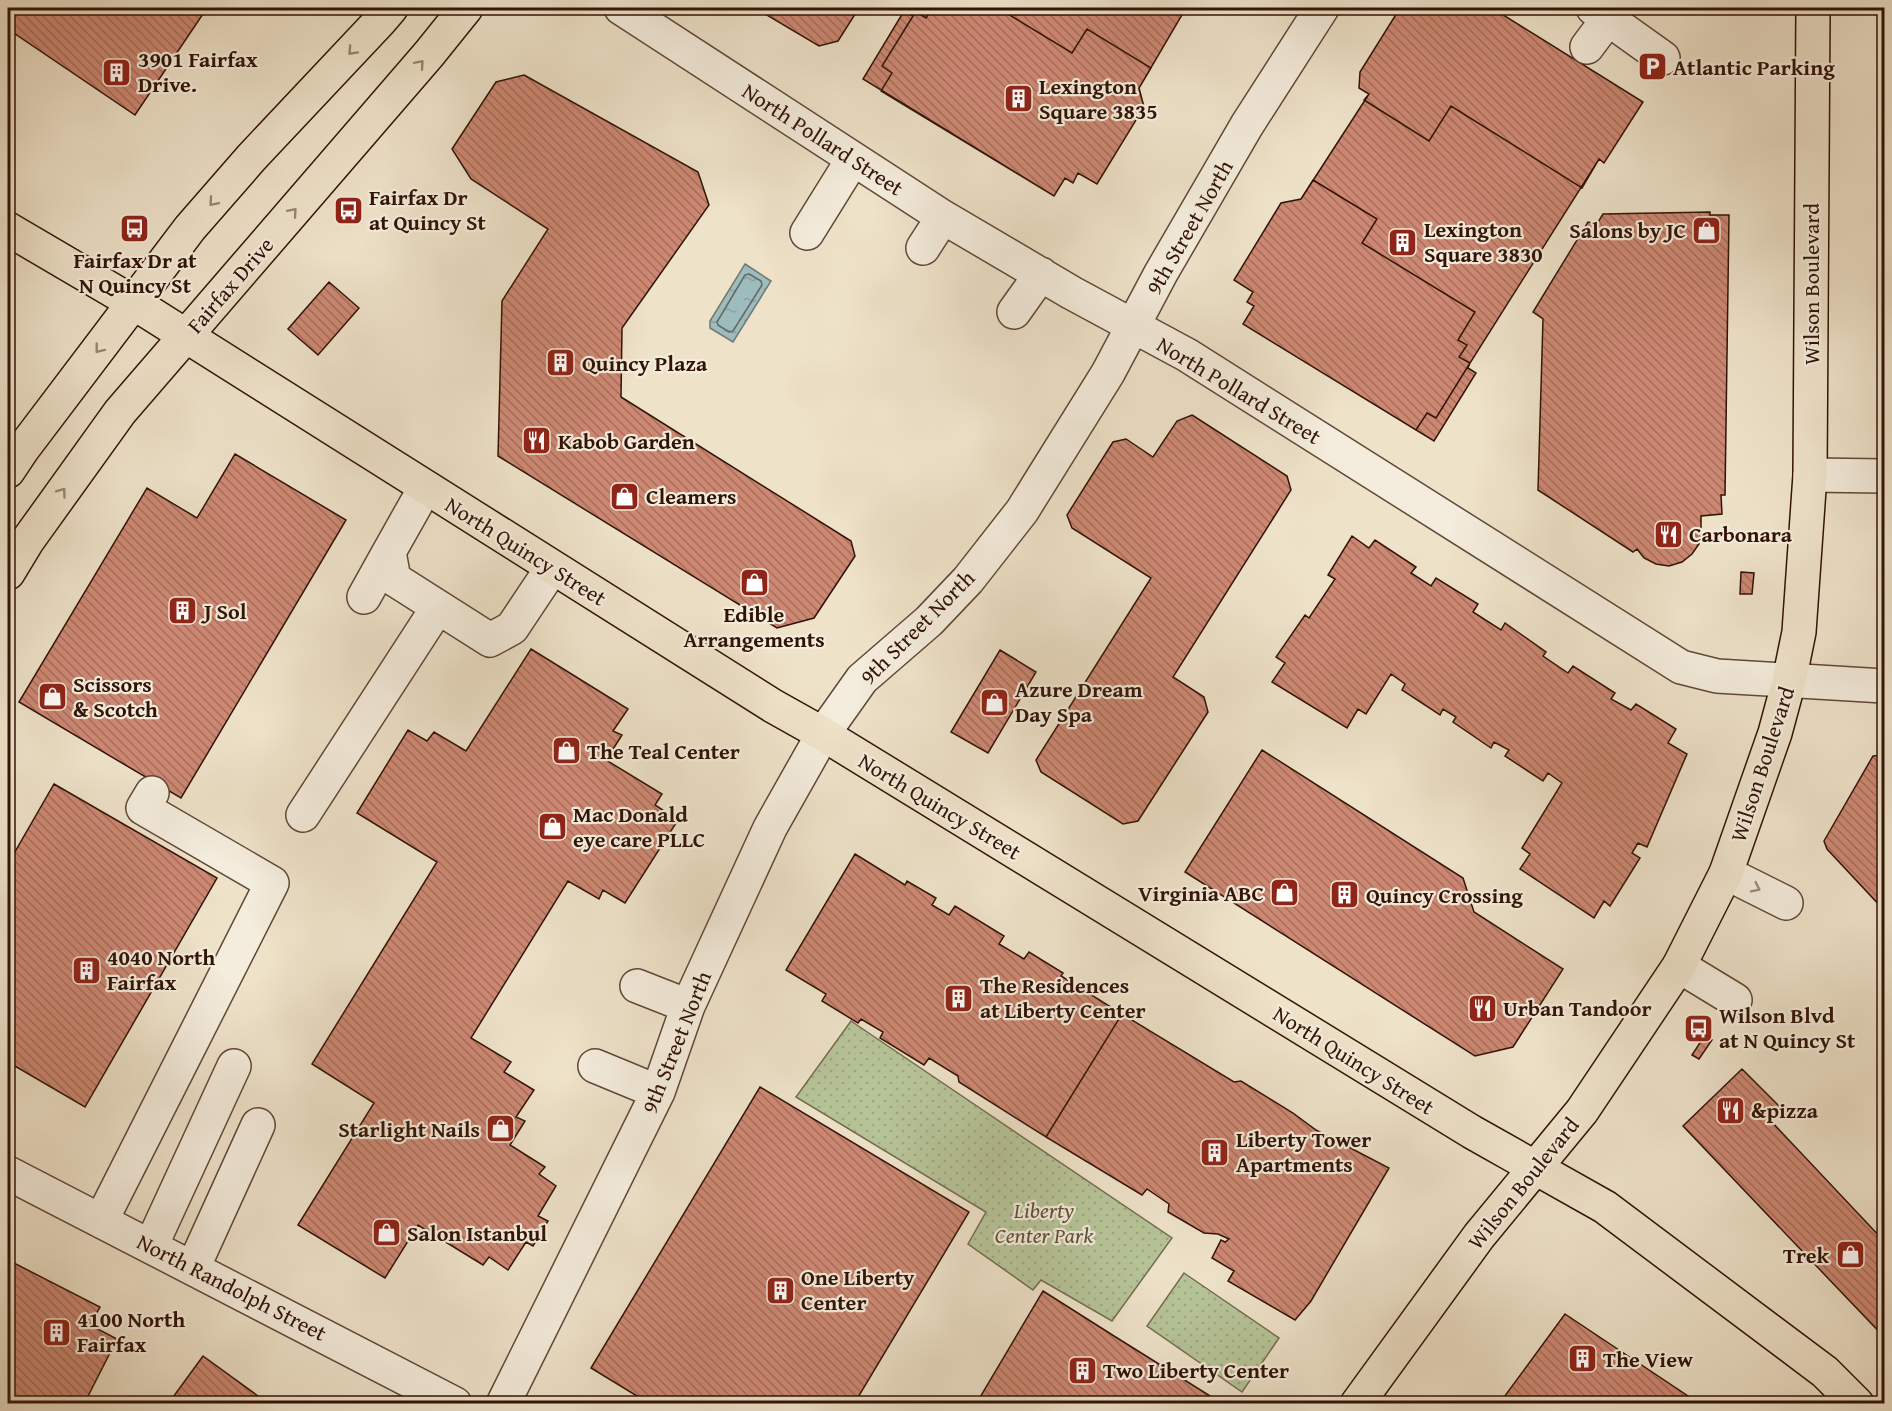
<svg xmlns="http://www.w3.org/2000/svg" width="1892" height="1411" viewBox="0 0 1892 1411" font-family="'Gentium Book Plus',serif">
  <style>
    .park { fill: url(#park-dots); stroke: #746c4f; stroke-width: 1.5 }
    .water { fill: url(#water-ripples); stroke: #717874; stroke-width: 1.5 }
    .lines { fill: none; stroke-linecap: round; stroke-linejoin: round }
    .shore { stroke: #666862; stroke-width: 1.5 }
    .building { fill: url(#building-back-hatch); stroke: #311306; stroke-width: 1.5 }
    .minor-casing { stroke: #604737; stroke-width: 36 }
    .major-casing { stroke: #311306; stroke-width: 36 }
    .minor { stroke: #f4ecdc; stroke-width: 33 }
    .major { stroke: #eee2c9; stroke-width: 33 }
    .oneway { stroke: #998571 }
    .oneway2 { stroke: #9c8a7c }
    .labels { text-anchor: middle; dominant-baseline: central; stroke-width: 4.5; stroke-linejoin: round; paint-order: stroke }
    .poi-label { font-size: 22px; font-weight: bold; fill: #311306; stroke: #f4ecdc; text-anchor: start }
    .street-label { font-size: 22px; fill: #311306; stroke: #f4ecdc }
    .park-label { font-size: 22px; font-style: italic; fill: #605139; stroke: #f4ecdc }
  </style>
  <defs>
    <pattern id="park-dots" width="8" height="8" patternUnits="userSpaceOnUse" patternTransform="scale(1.5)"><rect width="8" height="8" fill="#b6c498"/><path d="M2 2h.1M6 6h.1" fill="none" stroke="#9da882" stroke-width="1.8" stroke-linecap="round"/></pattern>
    <pattern id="water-ripples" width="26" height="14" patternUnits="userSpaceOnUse" patternTransform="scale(1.5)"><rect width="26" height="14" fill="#9cbcbe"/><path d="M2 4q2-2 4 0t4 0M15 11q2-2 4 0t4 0" fill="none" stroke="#87a1a2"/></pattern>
    <pattern id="building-back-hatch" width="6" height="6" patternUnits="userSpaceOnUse" patternTransform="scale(1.5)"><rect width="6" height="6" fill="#cd8873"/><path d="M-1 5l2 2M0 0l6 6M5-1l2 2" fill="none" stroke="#a76e5c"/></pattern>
  </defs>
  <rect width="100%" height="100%" fill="#eee2c9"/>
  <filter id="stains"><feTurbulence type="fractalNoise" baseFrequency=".00333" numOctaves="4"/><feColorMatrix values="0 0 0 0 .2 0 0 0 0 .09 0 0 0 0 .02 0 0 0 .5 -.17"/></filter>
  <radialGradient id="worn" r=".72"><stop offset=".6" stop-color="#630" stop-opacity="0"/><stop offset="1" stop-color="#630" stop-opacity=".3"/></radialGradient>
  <path class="park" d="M 851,1021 L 1172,1238 L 1112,1321 L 1041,1280 L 1033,1290 L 968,1244 L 986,1212 L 796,1097 Z
    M 1184,1273 L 1279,1338 L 1242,1392 L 1147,1326 Z"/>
  <path class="water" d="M 745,264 L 771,281 L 733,342 L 710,328 L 710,321 Z"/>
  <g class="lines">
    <path class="shore" d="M 749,274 L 761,281 L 762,285 L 733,331 L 729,332 L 718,325 L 717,322 L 745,275 Z"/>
  </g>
  <path class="building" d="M 8,8 L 207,8 L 135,115 L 8,29 Z
    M 755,8 L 859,8 L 838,41 L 819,46 Z
    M 918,8 L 1186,8 L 1139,88 L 1144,107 L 1097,184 L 1078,173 L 1073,183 L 1065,178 L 1054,196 L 863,79 L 904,11 L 913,16 Z
    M 933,8 L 942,12 L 945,8 L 998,8 L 1072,53 L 1087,29 L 1151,68 L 1139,88 L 1144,107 L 1097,184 L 1078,173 L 1073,183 L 1065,178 L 1054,196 L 881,91 L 892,73 L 882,66 L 913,16 L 916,12 L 926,18 Z
    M 1400,8 L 1492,8 L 1643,102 L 1604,163 L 1599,159 L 1470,363 L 1468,368 L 1476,373 L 1434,441 L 1243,324 L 1254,306 L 1247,302 L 1253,292 L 1234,280 L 1281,203 L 1301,199 L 1369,94 L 1359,88 L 1360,72 Z
    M 1400,8 L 1492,8 L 1643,102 L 1604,163 L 1599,159 L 1582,188 L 1451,106 L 1429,141 L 1364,100 L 1369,94 L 1359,88 L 1360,72 Z
    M 1884,66 L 1884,200 L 1880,200 Z
    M 524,75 L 698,172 L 709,205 L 622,328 L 621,397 L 851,541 L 855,556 L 814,618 L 777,628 L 498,456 L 502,301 L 548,229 L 471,179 L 452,149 L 496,82 Z
    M 1313,180 L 1377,219 L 1362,243 L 1475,312 L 1458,340 L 1467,345 L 1459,357 L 1470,363 L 1436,418 L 1427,413 L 1416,430 L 1243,324 L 1254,306 L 1247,302 L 1253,292 L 1234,280 L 1281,203 L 1301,199 Z
    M 1710,212 L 1710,215 L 1729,215 L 1725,495 L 1721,495 L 1722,514 L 1701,516 L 1701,534 L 1699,544 L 1692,554 L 1682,562 L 1669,566 L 1656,564 L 1644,558 L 1637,549 L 1633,552 L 1538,490 L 1543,319 L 1533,312 L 1588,222 L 1597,224 L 1603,214 Z
    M 329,282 L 359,308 L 318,355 L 288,329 Z
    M 1192,415 L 1287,476 L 1291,490 L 1173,677 L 1204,697 L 1208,712 L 1138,821 L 1123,824 L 1041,772 L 1036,760 L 1151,578 L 1072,528 L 1067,515 L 1113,442 L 1126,439 L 1153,457 L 1177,421 Z
    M 235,454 L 346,520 L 181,798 L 19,702 L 147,488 L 197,518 Z
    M 1352,536 L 1369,548 L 1375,540 L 1416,567 L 1411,573 L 1431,586 L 1436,578 L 1478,604 L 1473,612 L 1501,630 L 1505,623 L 1546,652 L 1543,656 L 1568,673 L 1573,666 L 1615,693 L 1611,699 L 1631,710 L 1636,704 L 1676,729 L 1668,743 L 1687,754 L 1647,847 L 1638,843 L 1632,853 L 1640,858 L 1610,906 L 1604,901 L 1594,918 L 1520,869 L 1530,854 L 1522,848 L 1562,783 L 1548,773 L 1543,781 L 1505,756 L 1509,750 L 1494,742 L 1491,748 L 1453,722 L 1456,717 L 1443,709 L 1440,715 L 1402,690 L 1405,684 L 1391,674 L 1366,714 L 1358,709 L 1347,728 L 1272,682 L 1285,663 L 1276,657 L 1305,615 L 1309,618 L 1335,579 L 1328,575 Z
    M 1741,572 L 1754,573 L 1752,594 L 1740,594 Z
    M 531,649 L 628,709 L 613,731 L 622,735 L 606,760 L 662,794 L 655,805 L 678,820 L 625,903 L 603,890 L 599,899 L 568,881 L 471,1038 L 511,1062 L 504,1072 L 534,1090 L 516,1117 L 525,1121 L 510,1145 L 545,1167 L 539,1174 L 556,1186 L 538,1216 L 548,1221 L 533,1246 L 526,1242 L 508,1270 L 489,1257 L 483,1265 L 418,1225 L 385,1278 L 298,1225 L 374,1103 L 312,1064 L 437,862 L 357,813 L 408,730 L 427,741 L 434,732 L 466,751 Z
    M 1000,650 L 1036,672 L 988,753 L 951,732 Z
    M 1262,750 L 1463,878 L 1474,912 L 1563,969 L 1513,1047 L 1475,1056 L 1185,872 Z
    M 1884,755 L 1884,910 L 1827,849 L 1824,841 L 1873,756 Z
    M 54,784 L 217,878 L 85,1107 L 8,1062 L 8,864 Z
    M 855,854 L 905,885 L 907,881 L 936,898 L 932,905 L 949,915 L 955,906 L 1004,936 L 999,944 L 1024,959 L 1029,952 L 1063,973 L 1061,976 L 1122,1014 L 1046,1137 L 959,1082 L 958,1076 L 929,1058 L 924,1065 L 880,1038 L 883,1032 L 861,1019 L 858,1023 L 822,1001 L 826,994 L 786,970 Z
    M 1122,1014 L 1234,1082 L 1241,1081 L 1293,1113 L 1316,1130 L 1389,1168 L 1311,1301 L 1295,1320 L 1228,1281 L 1234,1271 L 1212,1258 L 1221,1240 L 1225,1242 L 1229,1239 L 1218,1234 L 1204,1233 L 1168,1212 L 1169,1204 L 1147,1189 L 1142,1195 L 1046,1137 Z
    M 1705,1035 L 1712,1040 L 1699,1059 L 1692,1055 Z
    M 1742,1069 L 1781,1108 L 1770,1120 L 1884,1241 L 1884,1337 L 1683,1126 Z
    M 760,1087 L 969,1212 L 854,1404 L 650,1404 L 591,1368 Z
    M 8,1260 L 100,1307 L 90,1325 L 117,1339 L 84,1404 L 8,1404 Z
    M 1043,1291 L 1114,1336 L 1223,1404 L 976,1404 Z
    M 1565,1314 L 1700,1404 L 1499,1404 Z
    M 203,1356 L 269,1404 L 168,1404 Z"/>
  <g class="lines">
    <defs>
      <path id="minor" d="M 621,8 L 943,217 L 1072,293 L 1187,355 L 1681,667 L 1717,676 L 1884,686
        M 1593,8 L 1663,58
        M 1587,47 L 1608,19
        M 807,233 L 853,159
        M 923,248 L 943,217
        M 1014,312 L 1041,274
        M 1810,475 L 1884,476
        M 425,488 L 389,552 L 394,579 L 490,640 L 512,628 L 552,568
        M 364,597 L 389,552
        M 303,815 L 438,607
        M 1726,873 L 1786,903
        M 1679,966 L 1735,1000
        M 637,986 L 688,1006
        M 595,1066 L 658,1092
        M 8,1173 L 455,1404
        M 101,1221 L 272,883 L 143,808 L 152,793
        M 151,1246 L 234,1066
        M 193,1268 L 258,1125
        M 503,1404 L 658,1092 L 688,1006 L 770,828 L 823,734 L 862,679 L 929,621 L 968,580 L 1022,511 L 1108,373 L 1161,273 L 1247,125 L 1322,8"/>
      <path id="major" d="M 8,229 L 134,303 L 773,706 L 823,734 L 1472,1132 L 1605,1207 L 1825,1372 L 1857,1404
        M 8,471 L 22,450 L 190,228 L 251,158 L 379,22 L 391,8
        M 8,573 L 28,540 L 120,412 L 429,54 L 466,8
        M 1357,1404 L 1479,1236 L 1582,1111 L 1679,966 L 1726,873 L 1775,733 L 1789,681 L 1799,632 L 1810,475 L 1813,8"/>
    </defs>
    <use href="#minor" class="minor-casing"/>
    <use href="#major" class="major-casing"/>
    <use href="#minor" class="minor"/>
    <use href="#major" class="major"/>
  </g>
  <defs><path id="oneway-chevron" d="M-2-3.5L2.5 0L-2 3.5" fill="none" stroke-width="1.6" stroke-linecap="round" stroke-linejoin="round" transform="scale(1.5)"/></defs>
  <g class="oneway">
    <use href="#oneway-chevron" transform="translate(352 51) rotate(133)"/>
    <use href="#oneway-chevron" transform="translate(420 64) rotate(-49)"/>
    <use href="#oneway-chevron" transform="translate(213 202) rotate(131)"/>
    <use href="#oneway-chevron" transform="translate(293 212) rotate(-49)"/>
    <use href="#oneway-chevron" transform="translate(99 349) rotate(128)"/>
    <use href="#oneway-chevron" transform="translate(62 492) rotate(-54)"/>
  </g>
  <use class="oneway2" href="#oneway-chevron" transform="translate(1756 888) rotate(26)"/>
  <defs>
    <symbol id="parking-square" viewBox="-11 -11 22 22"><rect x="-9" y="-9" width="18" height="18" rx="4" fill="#8f2418" stroke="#f4ecdc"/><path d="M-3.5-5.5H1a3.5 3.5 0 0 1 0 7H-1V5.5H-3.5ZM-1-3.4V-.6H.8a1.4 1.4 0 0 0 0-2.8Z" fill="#fff"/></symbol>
    <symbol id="building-square" viewBox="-11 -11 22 22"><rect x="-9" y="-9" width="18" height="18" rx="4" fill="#8f2418" stroke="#f4ecdc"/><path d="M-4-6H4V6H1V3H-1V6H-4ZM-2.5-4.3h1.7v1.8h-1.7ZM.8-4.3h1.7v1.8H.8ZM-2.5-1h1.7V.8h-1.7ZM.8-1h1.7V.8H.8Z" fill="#fff"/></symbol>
    <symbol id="bus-square" viewBox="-11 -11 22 22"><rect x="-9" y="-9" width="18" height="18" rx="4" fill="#8f2418" stroke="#f4ecdc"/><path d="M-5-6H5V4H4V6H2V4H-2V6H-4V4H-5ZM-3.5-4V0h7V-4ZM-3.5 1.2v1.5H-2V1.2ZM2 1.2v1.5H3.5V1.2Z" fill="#fff"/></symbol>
    <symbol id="shop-square" viewBox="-11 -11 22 22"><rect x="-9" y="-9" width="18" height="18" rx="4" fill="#8f2418" stroke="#f4ecdc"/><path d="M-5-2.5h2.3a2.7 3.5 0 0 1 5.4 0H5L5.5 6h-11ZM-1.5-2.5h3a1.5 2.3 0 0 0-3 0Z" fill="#fff"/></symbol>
    <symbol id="restaurant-square" viewBox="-11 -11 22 22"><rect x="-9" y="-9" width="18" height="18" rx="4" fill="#8f2418" stroke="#f4ecdc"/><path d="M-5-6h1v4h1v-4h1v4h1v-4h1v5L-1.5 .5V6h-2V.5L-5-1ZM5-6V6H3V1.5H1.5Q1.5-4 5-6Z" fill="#fff"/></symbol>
  </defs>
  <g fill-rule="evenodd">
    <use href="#parking-square" x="1636" y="50" width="33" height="33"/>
    <use href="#building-square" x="100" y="56" width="33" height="33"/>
    <use href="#building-square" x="1002" y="82" width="33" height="33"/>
    <use href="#bus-square" x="332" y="194" width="33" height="33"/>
    <use href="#bus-square" x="118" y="212" width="33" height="33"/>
    <use href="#shop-square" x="1690" y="214" width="33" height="33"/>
    <use href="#building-square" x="1386" y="226" width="33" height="33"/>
    <use href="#building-square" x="544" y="346" width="33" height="33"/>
    <use href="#restaurant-square" x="520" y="424" width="33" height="33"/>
    <use href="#shop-square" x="608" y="480" width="33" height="33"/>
    <use href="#restaurant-square" x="1652" y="518" width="33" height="33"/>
    <use href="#shop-square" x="738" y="566" width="33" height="33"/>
    <use href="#building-square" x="166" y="594" width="33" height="33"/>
    <use href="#shop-square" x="36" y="680" width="33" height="33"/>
    <use href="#shop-square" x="978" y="686" width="33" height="33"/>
    <use href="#shop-square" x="550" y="734" width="33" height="33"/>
    <use href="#shop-square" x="536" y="810" width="33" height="33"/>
    <use href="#shop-square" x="1268" y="876" width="33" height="33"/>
    <use href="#building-square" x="1328" y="878" width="33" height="33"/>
    <use href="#building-square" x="70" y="954" width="33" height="33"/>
    <use href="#building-square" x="942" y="982" width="33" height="33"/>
    <use href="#restaurant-square" x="1466" y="992" width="33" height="33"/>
    <use href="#bus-square" x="1682" y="1012" width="33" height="33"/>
    <use href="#restaurant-square" x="1714" y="1094" width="33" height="33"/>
    <use href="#shop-square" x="484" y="1112" width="33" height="33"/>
    <use href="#building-square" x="1198" y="1136" width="33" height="33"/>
    <use href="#shop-square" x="370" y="1216" width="33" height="33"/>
    <use href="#shop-square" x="1834" y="1238" width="33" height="33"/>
    <use href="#building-square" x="764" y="1274" width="33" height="33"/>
    <use href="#building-square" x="40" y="1316" width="33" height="33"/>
    <use href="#building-square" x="1566" y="1342" width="33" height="33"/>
    <use href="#building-square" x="1066" y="1354" width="33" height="33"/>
  </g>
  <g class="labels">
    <g class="poi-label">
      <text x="138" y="59">3901 Fairfax<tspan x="138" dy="25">Drive.</tspan></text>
      <text x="1673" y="67">Atlantic Parking</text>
      <text x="1039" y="86">Lexington<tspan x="1039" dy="25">Square 3835</tspan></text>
      <text x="369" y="197">Fairfax Dr<tspan x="369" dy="25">at Quincy St</tspan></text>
      <text x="1424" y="229">Lexington<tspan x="1424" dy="25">Square 3830</tspan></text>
      <text x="1686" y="230" text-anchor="end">Salons by JC</text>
      <text x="135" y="260" text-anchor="middle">Fairfax Dr at<tspan x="135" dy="25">N Quincy St</tspan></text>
      <text x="582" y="363">Quincy Plaza</text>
      <text x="558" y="441">Kabob Garden</text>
      <text x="646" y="496">Cleamers</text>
      <text x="1689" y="534">Carbonara</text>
      <text x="204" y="611">J Sol</text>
      <text x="754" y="614" text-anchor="middle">Edible<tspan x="754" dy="25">Arrangements</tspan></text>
      <text x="73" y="684">Scissors<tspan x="73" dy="25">&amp; Scotch</tspan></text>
      <text x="1015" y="689">Azure Dream<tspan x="1015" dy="25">Day Spa</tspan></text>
      <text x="587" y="751">The Teal Center</text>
      <text x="573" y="814">Mac Donald<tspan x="573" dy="25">eye care PLLC</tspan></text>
      <text x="1264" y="893" text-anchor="end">Virginia ABC</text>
      <text x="1366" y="895">Quincy Crossing</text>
      <text x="107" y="957">4040 North<tspan x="107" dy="25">Fairfax</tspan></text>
      <text x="980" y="985">The Residences<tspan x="980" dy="25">at Liberty Center</tspan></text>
      <text x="1503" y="1008">Urban Tandoor</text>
      <text x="1719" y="1015">Wilson Blvd<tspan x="1719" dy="25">at N Quincy St</tspan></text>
      <text x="1751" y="1110">&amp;pizza</text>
      <text x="480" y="1129" text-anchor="end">Starlight Nails</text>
      <text x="1236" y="1139">Liberty Tower<tspan x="1236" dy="25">Apartments</tspan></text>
      <text x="407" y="1233">Salon Istanbul</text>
      <text x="1829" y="1255" text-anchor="end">Trek</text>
      <text x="801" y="1277">One Liberty<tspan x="801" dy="25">Center</tspan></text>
      <text x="77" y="1319">4100 North<tspan x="77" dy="25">Fairfax</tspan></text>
      <text x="1603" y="1359">The View</text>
      <text x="1103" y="1370">Two Liberty Center</text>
    </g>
    <g class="street-label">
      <text transform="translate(823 139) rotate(33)">North Pollard Street</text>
      <text transform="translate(1189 227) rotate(-60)">9th Street North</text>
      <text transform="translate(1811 284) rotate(-90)">Wilson Boulevard</text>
      <text transform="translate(230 285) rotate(-49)">Fairfax Drive</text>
      <text transform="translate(1239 390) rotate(31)">North Pollard Street</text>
      <text transform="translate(526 551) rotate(32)">North Quincy Street</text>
      <text transform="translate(917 627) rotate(-45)">9th Street North</text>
      <text transform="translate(1762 764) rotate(-72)">Wilson Boulevard</text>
      <text transform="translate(940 806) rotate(31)">North Quincy Street</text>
      <text transform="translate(676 1042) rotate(-68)">9th Street North</text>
      <text transform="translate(1354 1060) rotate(32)">North Quincy Street</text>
      <text transform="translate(1523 1183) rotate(-51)">Wilson Boulevard</text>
      <text transform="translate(232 1287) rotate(27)">North Randolph Street</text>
    </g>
    <g class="park-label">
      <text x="1044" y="1210">Liberty<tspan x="1044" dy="25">Center Park</tspan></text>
    </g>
  </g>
  <rect width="1892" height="1411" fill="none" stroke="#eee2c9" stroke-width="30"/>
  <rect x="9" y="9" width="1874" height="1393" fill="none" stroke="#311306" stroke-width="3"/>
  <rect x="15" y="15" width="1862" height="1381" fill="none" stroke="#311306" stroke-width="1.5"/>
  <rect width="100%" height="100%" filter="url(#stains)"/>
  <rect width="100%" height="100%" fill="url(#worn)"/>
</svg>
